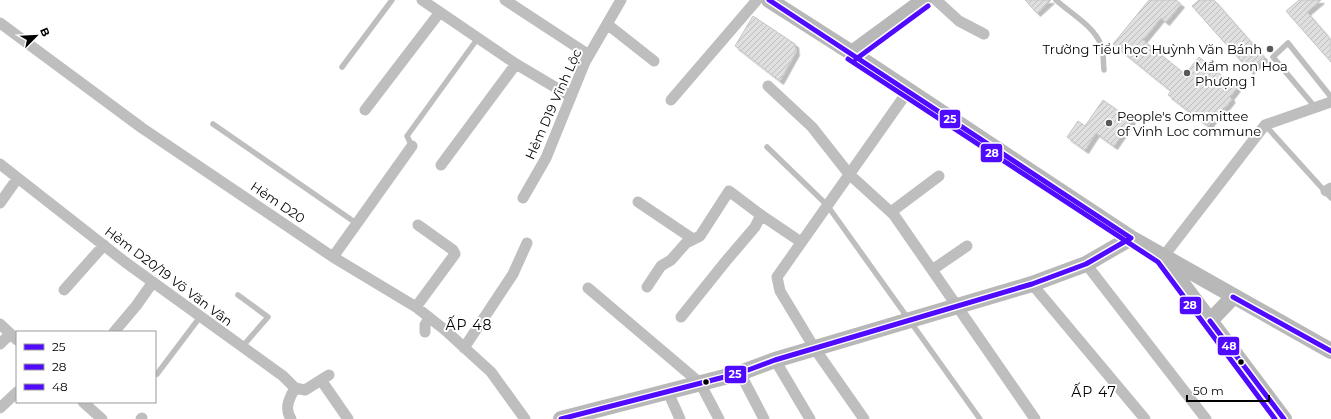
<svg xmlns="http://www.w3.org/2000/svg" width="1331" height="419" viewBox="0 0 1331 419" font-family="Montserrat,sans-serif">
  <style>
    .building { fill: url(#building-hatch); stroke: #c6c6c6; filter: url(#shadow) }
    .lines { fill: none; stroke-linecap: round; stroke-linejoin: round }
    .lane { stroke: #bebebe; stroke-width: 5.5 }
    .street { stroke: #bebebe; stroke-width: 11 }
    .secondary { stroke: #b8b8b8; stroke-width: 16 }
    .bus-1-casing { stroke: #fff; stroke-width: 8 }
    .bus-2-casing { stroke: #fff; stroke-width: 8 }
    .bus-3-casing { stroke: #fff; stroke-width: 8 }
    .bus-1 { stroke: #4f0aff; stroke-width: 5 }
    .bus-2 { stroke: #4f0aff; stroke-width: 5 }
    .bus-3 { stroke: #4f0aff; stroke-width: 5 }
    .poi-dot { fill: #595959; stroke: #fff; stroke-width: 1.5 }
    .bus-dot { fill: #000; stroke: #fff; stroke-width: 1.5 }
    .labels { text-anchor: middle; dominant-baseline: central; stroke-width: 4; stroke-linejoin: round; paint-order: stroke }
    .poi-label { font-size: 13px; fill: #000; stroke: #fff; text-anchor: start }
    .street-label { font-size: 13px; fill: #000; stroke: #fff }
    .neighbourhood-label { font-size: 14px; letter-spacing: 1px; fill: #000; stroke: #fff }
    .line-badge { stroke: #fff; stroke-width: 1.5 }
    .badge-label { font-size: 11px; text-anchor: middle; font-weight: bold; fill: #fff }
  </style>
  <defs>
    <pattern id="building-hatch" width="6" height="6" patternUnits="userSpaceOnUse"><rect width="6" height="6" fill="#dfdfdf"/><path d="M-1 1l2-2M0 6l6-6M5 7l2-2" fill="none" stroke="#bebebe"/></pattern>
    <filter id="shadow"><feDropShadow dx="3.5" dy="3.5" stdDeviation="0" flood-color="#0004"/></filter>
  </defs>
  <rect width="100%" height="100%" fill="#fff"/>
  <path class="building" d="M 1025,0 L 1051,0 L 1037,13 Z
    M 1149,0 L 1176,0 L 1181,4 L 1166,22 L 1161,18 L 1143,40 L 1185,74 L 1199,57 L 1237,88 L 1230,97 L 1232,99 L 1217,118 L 1215,117 L 1208,126 L 1168,95 L 1171,91 L 1113,44 Z
    M 1199,0 L 1214,0 L 1265,58 L 1250,71 L 1192,6 Z
    M 1299,0 L 1321,0 L 1307,12 L 1331,40 L 1331,62 L 1286,11 Z
    M 753,16 L 795,44 L 796,52 L 780,81 L 735,46 Z
    M 1103,100 L 1132,120 L 1114,146 L 1096,133 L 1085,150 L 1067,137 L 1078,121 L 1085,126 Z"/>
  <g class="lines">
    <path class="lane" d="M 1056,0 C 1071,14 1094,26 1101,45 C 1104,52 1103,62 1104,70
      M 342,67 L 392,0
      M 1315,107 L 1273,57 L 1288,43 L 1331,97
      M 213,124 L 356,223
      M 1265,125 L 1331,198
      M 412,146 L 407,136 L 478,38
      M 767,147 L 827,205 L 980,419
      M 238,295 L 268,317 L 242,347
      M 157,374 L 200,317"/>
    <path class="street" d="M 422,0 L 516,64 L 570,96
      M 505,0 L 589,55
      M 936,0 L 959,21 L 984,34
      M 0,23 L 142,128 L 333,257 L 416,307 L 445,330 L 491,372 L 525,419
      M 607,24 L 654,61
      M 768,86 L 812,127 L 849,174 L 894,215 L 1035,419
      M 671,100 L 757,0
      M 365,110 L 440,12
      M 0,164 L 125,262 L 283,376 L 295,388 C 289,399 284,408 291,419
      M 441,165 L 516,64
      M 1326,191 L 1331,188
      M 523,198 L 546,158 L 585,62 L 621,0
      M 638,202 L 693,239
      M 0,203 L 17,179
      M 891,212 L 939,176
      M 333,257 L 412,146
      M 1163,257 L 1265,125 L 1331,102
      M 1086,264 L 1206,419
      M 932,270 L 967,246
      M 1032,284 L 1145,419
      M 647,287 L 661,266 L 671,260 L 686,243 L 700,236 L 729,191 L 761,215
      M 588,288 L 700,383 L 719,419
      M 64,290 L 104,245
      M 416,307 L 455,254 L 453,250 L 418,225
      M 681,317 L 726,261 L 755,227 L 761,215 L 801,242
      M 0,324 L 17,340
      M 114,332 L 136,306 L 153,282
      M 425,332 L 425,325 L 429,318
      M 0,344 L 10,334
      M 464,348 L 513,274 L 527,243
      M 775,360 L 810,419
      M 740,373 L 764,419
      M 321,380 L 348,419
      M 295,388 L 305,390 L 329,375
      M 668,392 L 680,419
      M 83,402 L 102,419
      M 0,408 L 17,392
      M 141,419 L 142,418
      M 864,419 L 815,349 L 780,291 L 777,277 L 908,91"/>
    <path class="secondary" d="M 769,0 L 852,53 L 1131,238 L 1331,351
      M 852,53 L 924,0
      M 1166,262 L 1284,419
      M 1210,321 L 1233,297
      M 561,419 L 740,373 L 775,360 L 1032,284 L 1086,264 L 1131,238"/>
    <defs>
      <path id="bus-1" d="M 769,0 L 1131,238
        M 561,419 L 740,373 L 775,360 L 1032,284 L 1086,264 L 1131,238"/>
      <path id="bus-2" d="M 848,59 L 1158,262 L 1275,419
        M 856,59 L 928,6"/>
      <path id="bus-3" d="M 1233,297 L 1331,351
        M 1210,321 L 1284,419"/>
    </defs>
    <use href="#bus-1" class="bus-1-casing"/>
    <use href="#bus-2" class="bus-2-casing"/>
    <use href="#bus-3" class="bus-3-casing"/>
    <use href="#bus-1" class="bus-1"/>
    <use href="#bus-2" class="bus-2"/>
    <use href="#bus-3" class="bus-3"/>
  </g>
  <g class="poi-dot">
    <circle cx="1270" cy="49" r="4"/>
    <circle cx="1187" cy="73" r="4"/>
    <circle cx="1109" cy="123" r="4"/>
  </g>
  <g class="bus-dot">
    <circle cx="1241" cy="362" r="3.5"/>
    <circle cx="706" cy="382" r="3.5"/>
  </g>
  <g class="labels">
    <g class="poi-label">
      <text x="1262" y="49" text-anchor="end">Trường Tiểu học Huỳnh Văn Bánh</text>
      <text x="1195" y="66">Mầm non Hoa<tspan x="1195" dy="15">Phượng 1</tspan></text>
      <text x="1117" y="116">People's Committee<tspan x="1117" dy="15">of Vinh Loc commune</tspan></text>
    </g>
    <g class="street-label">
      <text transform="translate(553 104) rotate(-66)">Hẻm D19 Vĩnh Lộc</text>
      <text transform="translate(278 202) rotate(34)">Hẻm D20</text>
      <text transform="translate(169 276) rotate(37)">Hẻm D20/19 Võ Văn Vân</text>
    </g>
    <g class="neighbourhood-label">
      <text x="469" y="325">ẤP 48</text>
      <text x="1094" y="392">ẤP 47</text>
    </g>
  </g>
  <g class="line-badge">
    <rect x="939" y="109" width="22" height="20" rx="4" fill="#4f0aff"/>
    <rect x="980" y="143" width="23" height="20" rx="4" fill="#4f0aff"/>
    <rect x="1179" y="296" width="23" height="19" rx="4" fill="#4f0aff"/>
    <rect x="1217" y="336" width="23" height="20" rx="4" fill="#4f0aff"/>
    <rect x="724" y="365" width="23" height="19" rx="4" fill="#4f0aff"/>
  </g>
  <g class="badge-label">
    <text x="950" y="123">25</text>
    <text x="992" y="157">28</text>
    <text x="1190" y="309">28</text>
    <text x="1229" y="350">48</text>
    <text x="735" y="378">25</text>
  </g>
  <rect x="16" y="331" width="140" height="72" fill="#ffffff" stroke="#999999"/>
  <rect x="24" y="344" width="20" height="6" fill="#4f0aff" stroke="#999999"/>
  <text x="52" y="351" font-size="12" fill="#000000">25</text>
  <rect x="24" y="364" width="20" height="6" fill="#4f0aff" stroke="#999999"/>
  <text x="52" y="371" font-size="12" fill="#000000">28</text>
  <rect x="24" y="384" width="20" height="6" fill="#4f0aff" stroke="#999999"/>
  <text x="52" y="391" font-size="12" fill="#000000">48</text>
  <g transform="translate(36 36) rotate(66)" stroke="#ffffff" stroke-width="3" paint-order="stroke">
  <path d="M0-3L7 15L0 10L-7 15Z" fill="#000000"/>
  <text y="-6" font-size="11" font-weight="bold" text-anchor="middle" fill="#000000">B</text>
  </g>
  <path d="M1187 395v6h82v-6" fill="none" stroke="#000000" stroke-width="2"/>
  <text x="1193" y="395" font-size="12" fill="#000000" stroke="#ffffff" stroke-width="3" paint-order="stroke">50 m</text>
</svg>
